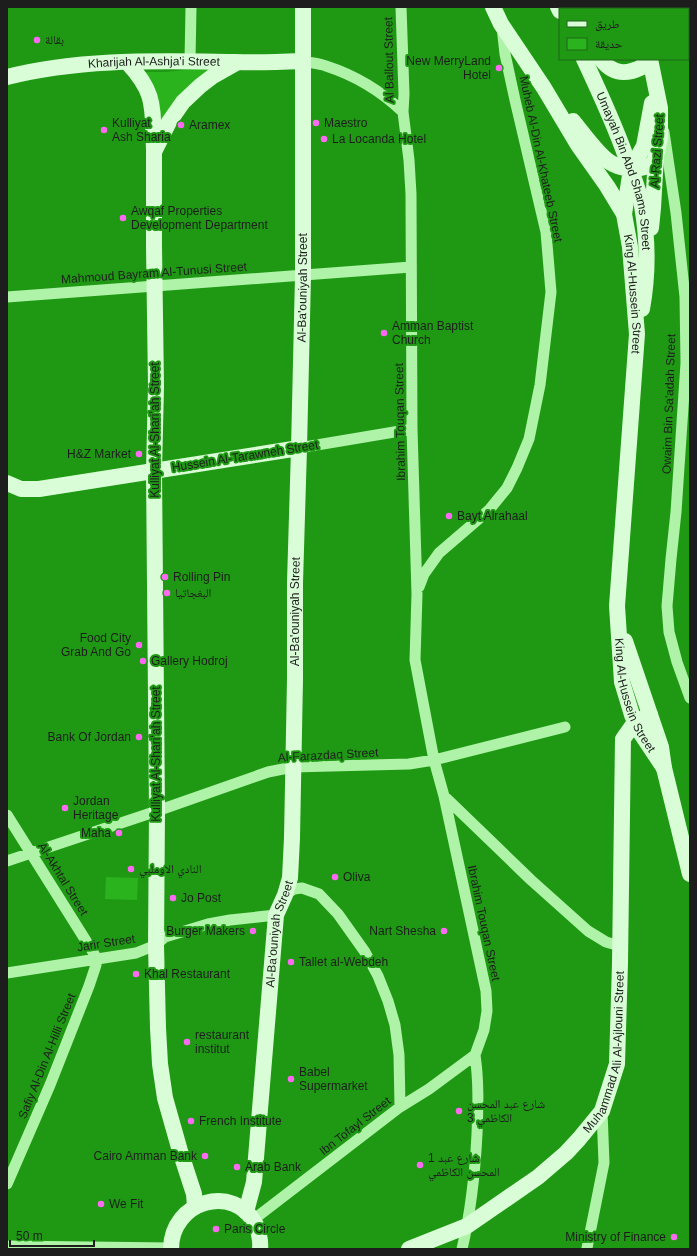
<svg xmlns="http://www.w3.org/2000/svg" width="697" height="1256" viewBox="0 0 697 1256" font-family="Arial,'Noto Naskh Arabic',sans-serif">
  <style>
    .green { fill: #2ab31c }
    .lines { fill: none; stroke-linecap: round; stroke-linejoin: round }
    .street { stroke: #aef3a7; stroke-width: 11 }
    .secondary { stroke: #d9fdd6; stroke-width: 16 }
    .poi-dot { fill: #ff69f5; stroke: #1f9914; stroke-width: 1.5 }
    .labels { text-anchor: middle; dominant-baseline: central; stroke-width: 4; stroke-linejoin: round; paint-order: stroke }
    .poi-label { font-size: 12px; fill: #1d1d1d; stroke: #1f9914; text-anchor: start }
    .street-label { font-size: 12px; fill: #1d1d1d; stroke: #1f9914 }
  </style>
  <rect width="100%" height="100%" fill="#1f9914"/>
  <path class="green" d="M 213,67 L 159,127 L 143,72 L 166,72 Z
    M 106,877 L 138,878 L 137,900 L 105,899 Z"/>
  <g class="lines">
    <path class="street" d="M 401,7 L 404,94 L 403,112
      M 190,61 L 191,7
      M 302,61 C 310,63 319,63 326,66 C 354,75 382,92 403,112 L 409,160 L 411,194 L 412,429 L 417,594 L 415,660 L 434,760 L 444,796 L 486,991 L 487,1011 L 484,1030 L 475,1055
      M 664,132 L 676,213 L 685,297 L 686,363 L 676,512 L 671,559 L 667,606 L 669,632 L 677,662 L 690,698
      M 7,297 L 411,267
      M 299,448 L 412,429
      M 419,587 L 424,574 L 439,553 L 489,510 L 507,488 L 517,468 L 529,439 L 540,385 L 551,292 L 546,232 L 515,100 L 505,54 L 502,27
      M 444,796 L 531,880 L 588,931 L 606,942 L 620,946
      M 7,815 L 93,952 L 96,958 L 96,965 L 89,986 L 50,1085 L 7,1184
      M 7,861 L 157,811 L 268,772 L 293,767 L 409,764 L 434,760 L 565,727
      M 285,895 L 294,889 L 302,888 L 319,894 L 338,914 L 365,952 L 378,976 L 388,1001 L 395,1025 L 399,1055 L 400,1107
      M 7,973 L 136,953 L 156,945 L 165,937 L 208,924 L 230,920 L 276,915
      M 253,1220 L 400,1107 L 429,1089 L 475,1055
      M 7,1246 L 171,1248
      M 587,1248 L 604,1163 L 602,1111
      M 462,1249 C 471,1211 475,1173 477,1134 C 478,1107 479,1082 475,1055"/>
    <g class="secondary">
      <path id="s1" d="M 493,7 L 501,24 L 544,88 L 578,145 L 607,186 L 624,214 L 630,247 L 637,334 L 617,606 L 622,682 L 632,715 L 640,732 L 664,768"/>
      <path d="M 558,7 L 560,11"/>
      <path d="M 638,7 L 638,9"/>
      <path id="s2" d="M 584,59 C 599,91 614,123 626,157 C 632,173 639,190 642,206 C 648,240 648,276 642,309"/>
      <path d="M 601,59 C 613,75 626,75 642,67 L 646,59"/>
      <path d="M 650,59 L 660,108 L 660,138 L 656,156 L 653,208 L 651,228"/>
      <path d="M 127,62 C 157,94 152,108 154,149"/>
      <path id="s3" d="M 7,77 C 81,58 159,61 235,62 C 257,63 280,62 302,61"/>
      <path d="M 573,121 C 583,133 600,158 613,164 C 625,170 642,170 653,164 L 656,156"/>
      <path d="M 624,214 L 631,169 L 644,146 L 652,103"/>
      <path d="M 7,483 L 21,489 L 39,489 L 299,448"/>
      <path d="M 625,641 L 661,747 L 664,768 L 690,874"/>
      <path d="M 195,1206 L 194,1194 L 180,1151 L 165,1098 L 160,1064 L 158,1028 L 156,945 L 157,811 L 154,471 L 156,386 L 154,246 L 154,152 L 169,122 L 183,102 L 200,86 L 213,76 L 236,63"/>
      <path id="s4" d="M 246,1212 L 254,1182 L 276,915 L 285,895 L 290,878 L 292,838 L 295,679 L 295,583 L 299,448 L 303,276 L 303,7"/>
      <path d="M 171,1249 C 171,1201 234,1182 256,1225 C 259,1233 261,1241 260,1249"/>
      <path id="s5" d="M 409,1249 L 467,1226 L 538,1177 L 566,1153 L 579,1139 L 602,1111 L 617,1064 L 620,963 L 623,739 L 635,722 L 650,715"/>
    </g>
  </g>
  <g class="poi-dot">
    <circle cx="37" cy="40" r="4"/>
    <circle cx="499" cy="68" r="4"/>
    <circle cx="316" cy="123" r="4"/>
    <circle cx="181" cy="125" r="4"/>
    <circle cx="104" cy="130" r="4"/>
    <circle cx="324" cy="139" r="4"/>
    <circle cx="123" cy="218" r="4"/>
    <circle cx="384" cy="333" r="4"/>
    <circle cx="139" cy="454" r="4"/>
    <circle cx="449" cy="516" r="4"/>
    <circle cx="165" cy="577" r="4"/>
    <circle cx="167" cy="593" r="4"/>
    <circle cx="139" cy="645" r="4"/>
    <circle cx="143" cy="661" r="4"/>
    <circle cx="139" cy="737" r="4"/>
    <circle cx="65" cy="808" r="4"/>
    <circle cx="119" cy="833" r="4"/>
    <circle cx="131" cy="869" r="4"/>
    <circle cx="335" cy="877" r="4"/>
    <circle cx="173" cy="898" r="4"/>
    <circle cx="253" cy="931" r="4"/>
    <circle cx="444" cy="931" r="4"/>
    <circle cx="291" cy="962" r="4"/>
    <circle cx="136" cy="974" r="4"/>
    <circle cx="187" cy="1042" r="4"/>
    <circle cx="291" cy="1079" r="4"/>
    <circle cx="459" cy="1111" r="4"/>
    <circle cx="191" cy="1121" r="4"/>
    <circle cx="205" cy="1156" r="4"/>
    <circle cx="420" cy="1165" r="4"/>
    <circle cx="237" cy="1167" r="4"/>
    <circle cx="101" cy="1204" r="4"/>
    <circle cx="216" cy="1229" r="4"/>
    <circle cx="674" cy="1237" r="4"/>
  </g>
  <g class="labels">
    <g class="poi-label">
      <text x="45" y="40">بقالة</text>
      <text x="491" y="61" text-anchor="end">New MerryLand<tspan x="491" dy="14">Hotel</tspan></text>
      <text x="112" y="123">Kulliyat<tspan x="112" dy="14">Ash Sharia</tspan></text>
      <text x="324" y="123">Maestro</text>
      <text x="189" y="125">Aramex</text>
      <text x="332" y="139">La Locanda Hotel</text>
      <text x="131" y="211">Awqaf Properties<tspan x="131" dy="14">Development Department</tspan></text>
      <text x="392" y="326">Amman Baptist<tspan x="392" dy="14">Church</tspan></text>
      <text x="131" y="454" text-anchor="end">H&amp;Z Market</text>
      <text x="457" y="516">Bayt Alrahaal</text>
      <text x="173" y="577">Rolling Pin</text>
      <text x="175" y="593">البغجاتيا</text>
      <text x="131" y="638" text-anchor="end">Food City<tspan x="131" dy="14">Grab And Go</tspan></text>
      <text x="151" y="661">Gallery Hodroj</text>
      <text x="131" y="737" text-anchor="end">Bank Of Jordan</text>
      <text x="73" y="801">Jordan<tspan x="73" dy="14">Heritage</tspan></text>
      <text x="111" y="833" text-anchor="end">Maha</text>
      <text x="139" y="869">النادي الاوملبي</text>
      <text x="343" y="877">Oliva</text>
      <text x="181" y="898">Jo Post</text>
      <text x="245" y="931" text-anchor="end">Burger Makers</text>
      <text x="436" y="931" text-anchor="end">Nart Shesha</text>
      <text x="299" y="962">Tallet al-Webdeh</text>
      <text x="144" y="974">Khal Restaurant</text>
      <text x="195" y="1035">restaurant<tspan x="195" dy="14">institut</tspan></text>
      <text x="299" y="1072">Babel<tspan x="299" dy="14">Supermarket</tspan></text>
      <text x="467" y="1104">شارع عبد المحسن<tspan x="467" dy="14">الكاظمي 3</tspan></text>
      <text x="199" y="1121">French Institute</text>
      <text x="197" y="1156" text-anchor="end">Cairo Amman Bank</text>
      <text x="428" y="1158">1 شارع عبد<tspan x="428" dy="14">المحسن الكاظمي</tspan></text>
      <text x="245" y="1167">Arab Bank</text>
      <text x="109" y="1204">We Fit</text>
      <text x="224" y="1229">Paris Circle</text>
      <text x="666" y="1237" text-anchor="end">Ministry of Finance</text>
    </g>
    <g class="street-label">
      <text transform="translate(389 60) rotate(-91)">Al Ballout Street</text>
      <text stroke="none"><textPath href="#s3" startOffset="148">Kharijah Al-Ashja'i Street</textPath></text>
      <text transform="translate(657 151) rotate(-86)">Al-Razi Street</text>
      <text transform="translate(541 159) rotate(78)">Muheb Al-Din Al-Khateeb Street</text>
      <text stroke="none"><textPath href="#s2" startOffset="120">Umayah Bin Abd Shams Street</textPath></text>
      <text transform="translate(154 273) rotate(-4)">Mahmoud Bayram Al-Tunusi Street</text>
      <text stroke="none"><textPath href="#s4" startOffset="929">Al-Ba'ouniyah Street</textPath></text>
      <text stroke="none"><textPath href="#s1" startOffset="326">King Al-Hussein Street</textPath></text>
      <text transform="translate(669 404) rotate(-88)">Owaim Bin Sa'adah Street</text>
      <text transform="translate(400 422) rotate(-91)">Ibrahim Touqan Street</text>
      <text transform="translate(155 430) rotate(-90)">Kulliyat Al-Shariʻah Street</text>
      <text transform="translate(245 456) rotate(-9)">Hussein Al-Tarawneh Street</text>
      <text stroke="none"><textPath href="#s4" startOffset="605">Al-Ba'ouniyah Street</textPath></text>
      <text stroke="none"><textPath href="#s1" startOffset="731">King Al-Hussein Street</textPath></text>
      <text transform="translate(156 754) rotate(-90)">Kulliyat Al-Shariʻah Street</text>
      <text transform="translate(328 755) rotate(-3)">Al-Farazdaq Street</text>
      <text transform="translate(63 879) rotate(58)">Al-Akhtal Street</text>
      <text transform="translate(484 923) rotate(78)">Ibrahim Touqan Street</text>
      <text stroke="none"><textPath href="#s4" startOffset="281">Al-Ba'ouniyah Street</textPath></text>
      <text transform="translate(106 943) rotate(-9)">Jarir Street</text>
      <text stroke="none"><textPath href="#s5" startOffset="299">Muhammad Ali Al-Ajlouni Street</textPath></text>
      <text transform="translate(47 1056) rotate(-68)">Safiy Al-Din Al-Hilli Street</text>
      <text transform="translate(355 1126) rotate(-38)">Ibn Tofayl Street</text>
    </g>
  </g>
  <rect width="697" height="1256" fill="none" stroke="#1d1d1d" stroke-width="16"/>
  <rect x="559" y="8" width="130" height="52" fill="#1f9914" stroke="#1e6718"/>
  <rect x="567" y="21" width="20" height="6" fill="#d9fdd6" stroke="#1e6718"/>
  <text x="595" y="28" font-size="12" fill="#1d1d1d">طريق</text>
  <rect x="567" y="38" width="20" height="12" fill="#2ab31c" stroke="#1e6718"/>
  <text x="595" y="48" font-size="12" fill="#1d1d1d">حديقة</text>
  <path d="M10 1240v6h84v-6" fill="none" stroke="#1d1d1d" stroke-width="2"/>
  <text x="16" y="1240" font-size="12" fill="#1d1d1d" stroke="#1f9914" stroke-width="3" paint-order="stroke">50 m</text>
</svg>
